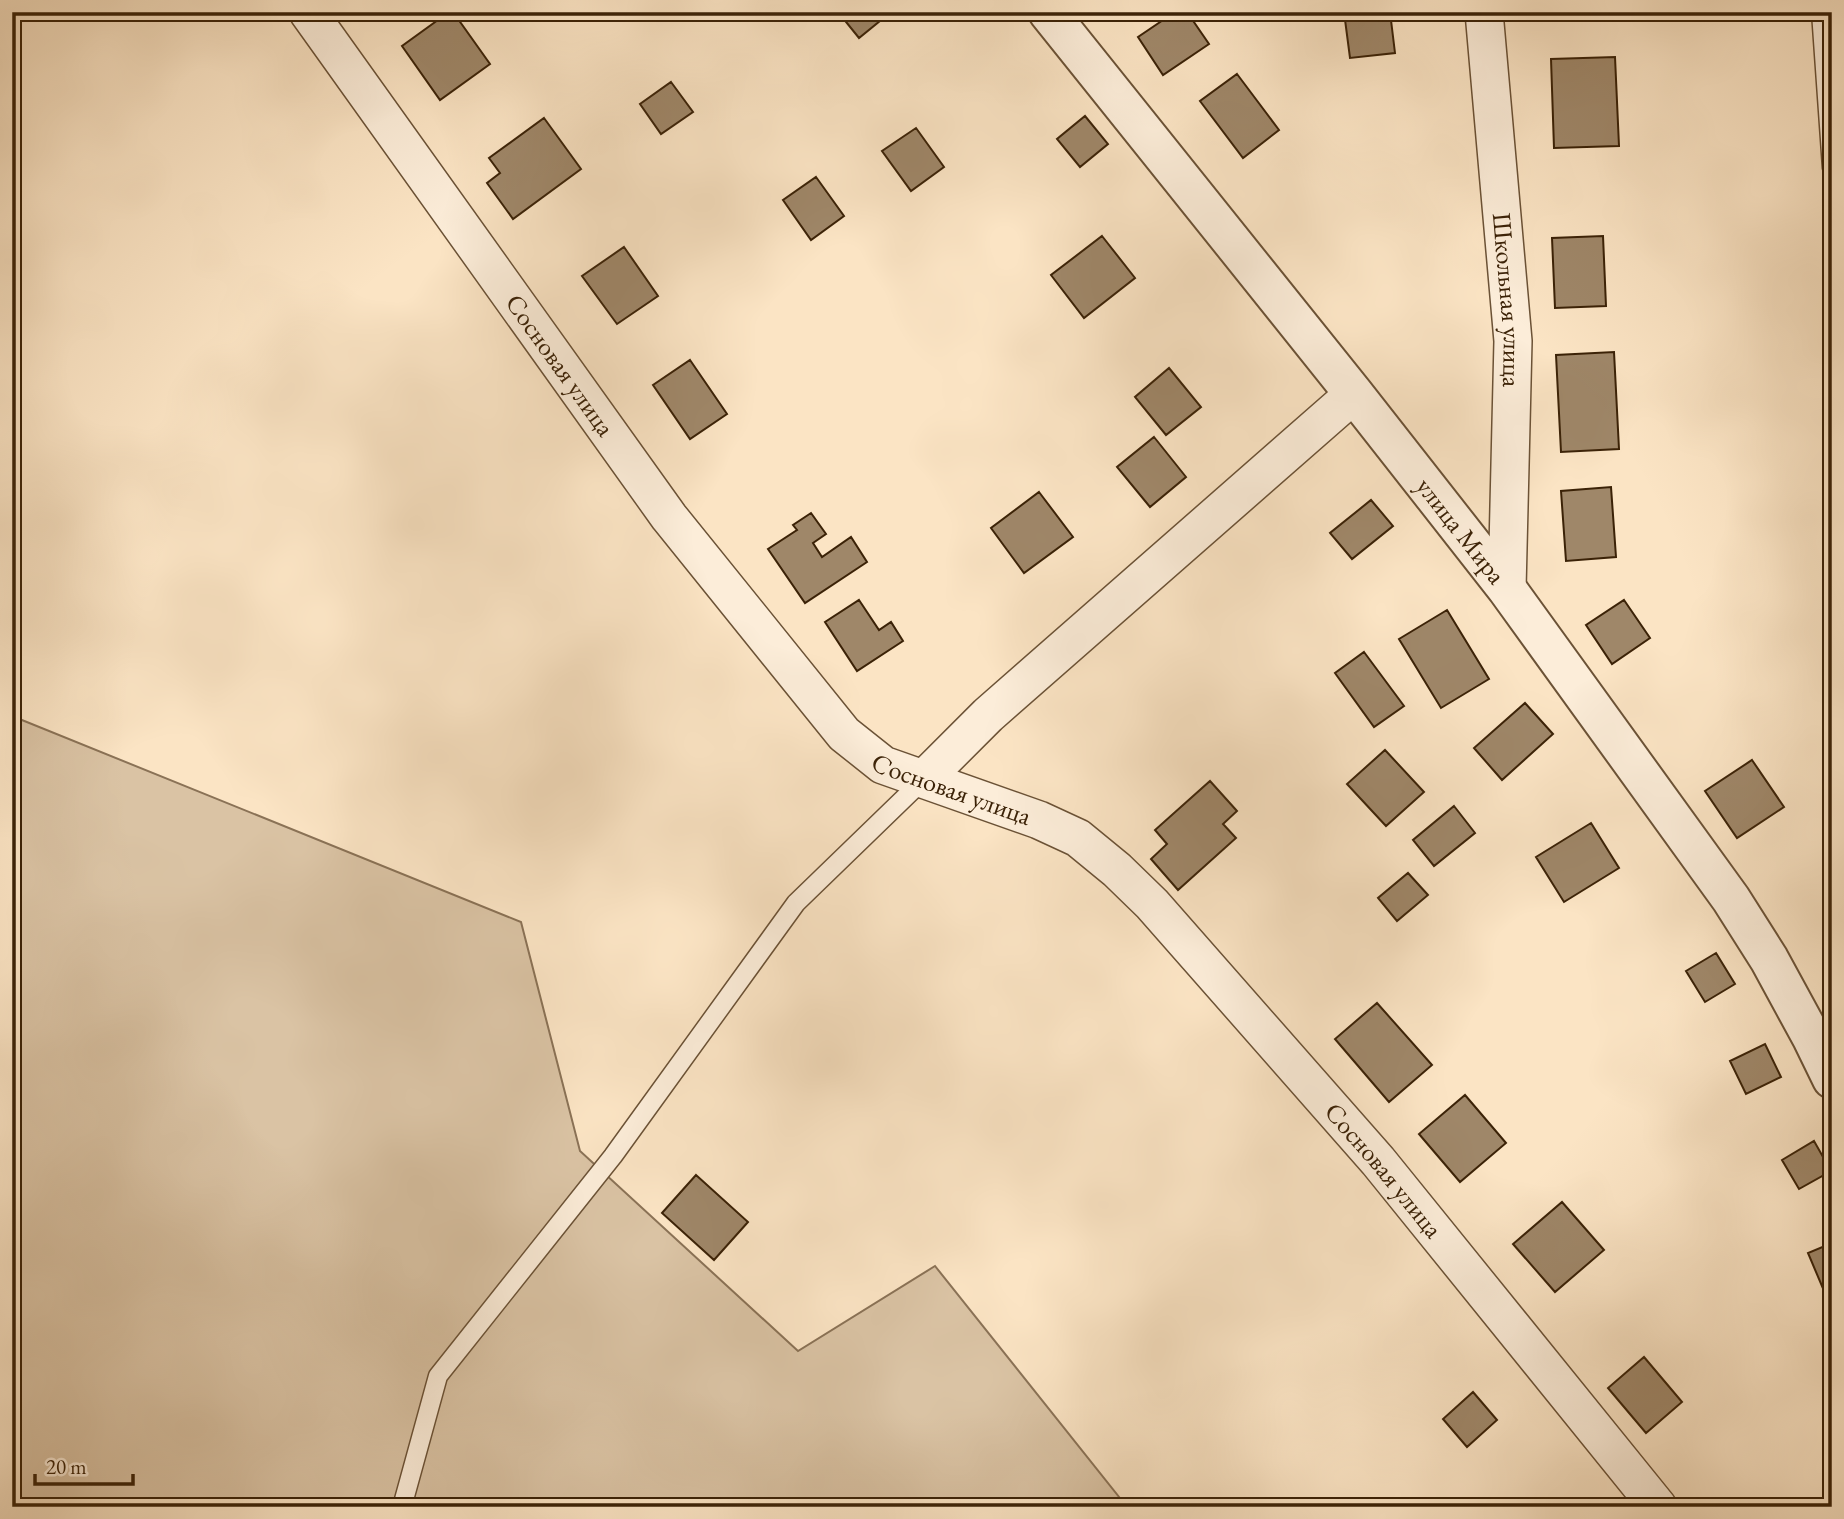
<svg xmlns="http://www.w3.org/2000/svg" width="1844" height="1519" viewBox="0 0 1844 1519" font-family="'EB Garamond',serif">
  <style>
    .green { fill: #dac3a4; stroke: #8a7256; stroke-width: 2 }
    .building { fill: #9f8769; stroke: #3b2207; stroke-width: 2 }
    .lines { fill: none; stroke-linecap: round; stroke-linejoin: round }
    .service-casing { stroke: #6b5236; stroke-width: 21 }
    .minor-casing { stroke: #6b5236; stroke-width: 40 }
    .tertiary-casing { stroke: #6b5236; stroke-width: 42 }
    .service { stroke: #fcedd9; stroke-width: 18 }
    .minor { stroke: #fcedd9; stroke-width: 37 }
    .tertiary { stroke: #fcedd9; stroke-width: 38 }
    .labels { text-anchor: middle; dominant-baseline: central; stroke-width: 7; stroke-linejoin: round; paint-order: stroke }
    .street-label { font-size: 26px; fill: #3b2207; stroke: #fcedd9 }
  </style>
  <rect width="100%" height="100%" fill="#fbe4c4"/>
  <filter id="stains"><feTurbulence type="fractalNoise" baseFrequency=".00286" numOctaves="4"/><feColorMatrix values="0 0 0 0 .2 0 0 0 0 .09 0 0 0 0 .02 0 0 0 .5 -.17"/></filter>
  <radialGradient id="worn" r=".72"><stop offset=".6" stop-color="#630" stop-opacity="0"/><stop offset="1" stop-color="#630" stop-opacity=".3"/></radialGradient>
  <path class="green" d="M 12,716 L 521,922 L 580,1151 L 798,1351 L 935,1266 L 1127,1507 L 12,1507 Z"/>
  <path class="building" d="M 449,12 L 453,12 L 490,64 L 440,100 L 402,46 Z
    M 838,12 L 891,12 L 859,38 Z
    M 1175,12 L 1187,12 L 1209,44 L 1163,75 L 1138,37 Z
    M 1344,12 L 1390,12 L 1395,53 L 1350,58 Z
    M 1615,57 L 1619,146 L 1554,148 L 1551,59 Z
    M 1237,74 L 1279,130 L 1243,158 L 1200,101 Z
    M 671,82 L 693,112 L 661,134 L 640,104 Z
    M 1085,116 L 1108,144 L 1080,167 L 1057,139 Z
    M 544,118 L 581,169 L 513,219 L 487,183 L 500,173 L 489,158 Z
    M 916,128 L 944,167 L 911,191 L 882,151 Z
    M 816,177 L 844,216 L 811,240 L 783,200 Z
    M 1102,236 L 1135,278 L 1084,318 L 1051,275 Z
    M 1603,236 L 1606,306 L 1555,308 L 1552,238 Z
    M 624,247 L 658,296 L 617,324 L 582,276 Z
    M 1614,352 L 1619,449 L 1561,452 L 1556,355 Z
    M 690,360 L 727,414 L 690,439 L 653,385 Z
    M 1169,368 L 1201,407 L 1166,435 L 1135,397 Z
    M 1154,437 L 1186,477 L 1150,507 L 1117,467 Z
    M 1611,487 L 1616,557 L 1566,561 L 1561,491 Z
    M 1039,492 L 1073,537 L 1024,573 L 991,528 Z
    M 1371,500 L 1393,526 L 1352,559 L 1330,533 Z
    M 811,513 L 826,534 L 813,543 L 822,557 L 851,537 L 867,562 L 805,603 L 768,549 L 797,530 L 793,525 Z
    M 859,600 L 879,630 L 891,622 L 903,641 L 857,671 L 825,622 Z
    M 1624,600 L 1650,638 L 1612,664 L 1586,625 Z
    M 1447,610 L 1489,679 L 1441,708 L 1399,639 Z
    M 1364,652 L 1404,706 L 1374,727 L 1335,673 Z
    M 1525,703 L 1553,734 L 1502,780 L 1474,748 Z
    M 1385,750 L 1424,792 L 1386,826 L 1347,784 Z
    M 1752,760 L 1784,807 L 1737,838 L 1705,791 Z
    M 1210,781 L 1237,811 L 1223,824 L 1236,838 L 1178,890 L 1151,859 L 1167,844 L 1155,830 Z
    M 1454,806 L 1475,833 L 1434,866 L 1413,840 Z
    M 1591,823 L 1619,868 L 1564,902 L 1536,857 Z
    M 1408,873 L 1428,895 L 1397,921 L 1378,898 Z
    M 1716,953 L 1735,984 L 1705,1002 L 1686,971 Z
    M 1377,1003 L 1432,1065 L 1389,1102 L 1335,1039 Z
    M 1765,1044 L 1781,1077 L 1746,1094 L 1730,1061 Z
    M 1465,1095 L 1506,1143 L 1460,1182 L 1419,1134 Z
    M 1814,1141 L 1831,1171 L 1799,1189 L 1782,1160 Z
    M 696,1175 L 748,1222 L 714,1260 L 662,1213 Z
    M 1562,1202 L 1604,1250 L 1555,1292 L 1513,1244 Z
    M 1832,1243 L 1832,1296 L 1827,1298 L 1808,1253 Z
    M 1644,1357 L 1682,1402 L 1646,1433 L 1608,1388 Z
    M 1473,1392 L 1497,1420 L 1467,1447 L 1443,1419 Z"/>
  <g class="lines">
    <defs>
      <path id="service" d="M 1821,12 L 1832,168
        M 402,1507 L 438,1376 L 613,1156 L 796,903 L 924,779"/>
      <g id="minor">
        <path id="s1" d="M 308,12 L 669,517 L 844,734 L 883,765 L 1039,820 L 1078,838 L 1117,870 L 1152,904 L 1378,1161 L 1658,1507"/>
        <path id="s2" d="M 1484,12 L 1513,341 L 1507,589"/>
        <path d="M 924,779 L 988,715 L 1354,394"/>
      </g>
      <g id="tertiary">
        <path id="s3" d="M 1048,12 L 1354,394 L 1507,589 L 1731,899 L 1769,959 L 1812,1038 L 1832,1079"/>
      </g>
    </defs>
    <use href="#service" class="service-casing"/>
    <use href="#minor" class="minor-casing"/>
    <use href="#tertiary" class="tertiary-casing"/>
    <use href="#service" class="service"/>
    <use href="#minor" class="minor"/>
    <use href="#tertiary" class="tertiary"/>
  </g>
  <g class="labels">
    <g class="street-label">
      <text stroke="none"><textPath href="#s2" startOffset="289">Школьная улица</textPath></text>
      <text stroke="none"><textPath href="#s1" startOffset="434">Сосновая улица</textPath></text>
      <text stroke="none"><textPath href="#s3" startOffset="663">улица Мира</textPath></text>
      <text stroke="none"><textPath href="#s1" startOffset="1022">Сосновая улица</textPath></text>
      <text stroke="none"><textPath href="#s1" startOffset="1610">Сосновая улица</textPath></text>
    </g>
  </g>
  <rect width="1844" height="1519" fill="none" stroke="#fbe4c4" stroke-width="42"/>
  <rect x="14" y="14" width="1816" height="1491" fill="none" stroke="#3b2207" stroke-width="3.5"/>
  <rect x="21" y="21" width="1802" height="1477" fill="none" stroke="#3b2207" stroke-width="2"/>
  <path d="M35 1474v10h98v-10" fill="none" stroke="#3b2207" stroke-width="3.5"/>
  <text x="46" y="1474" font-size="21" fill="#3b2207" stroke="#fcedd9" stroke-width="5" paint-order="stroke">20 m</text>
  <rect width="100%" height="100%" filter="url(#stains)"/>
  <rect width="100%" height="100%" fill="url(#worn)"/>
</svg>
